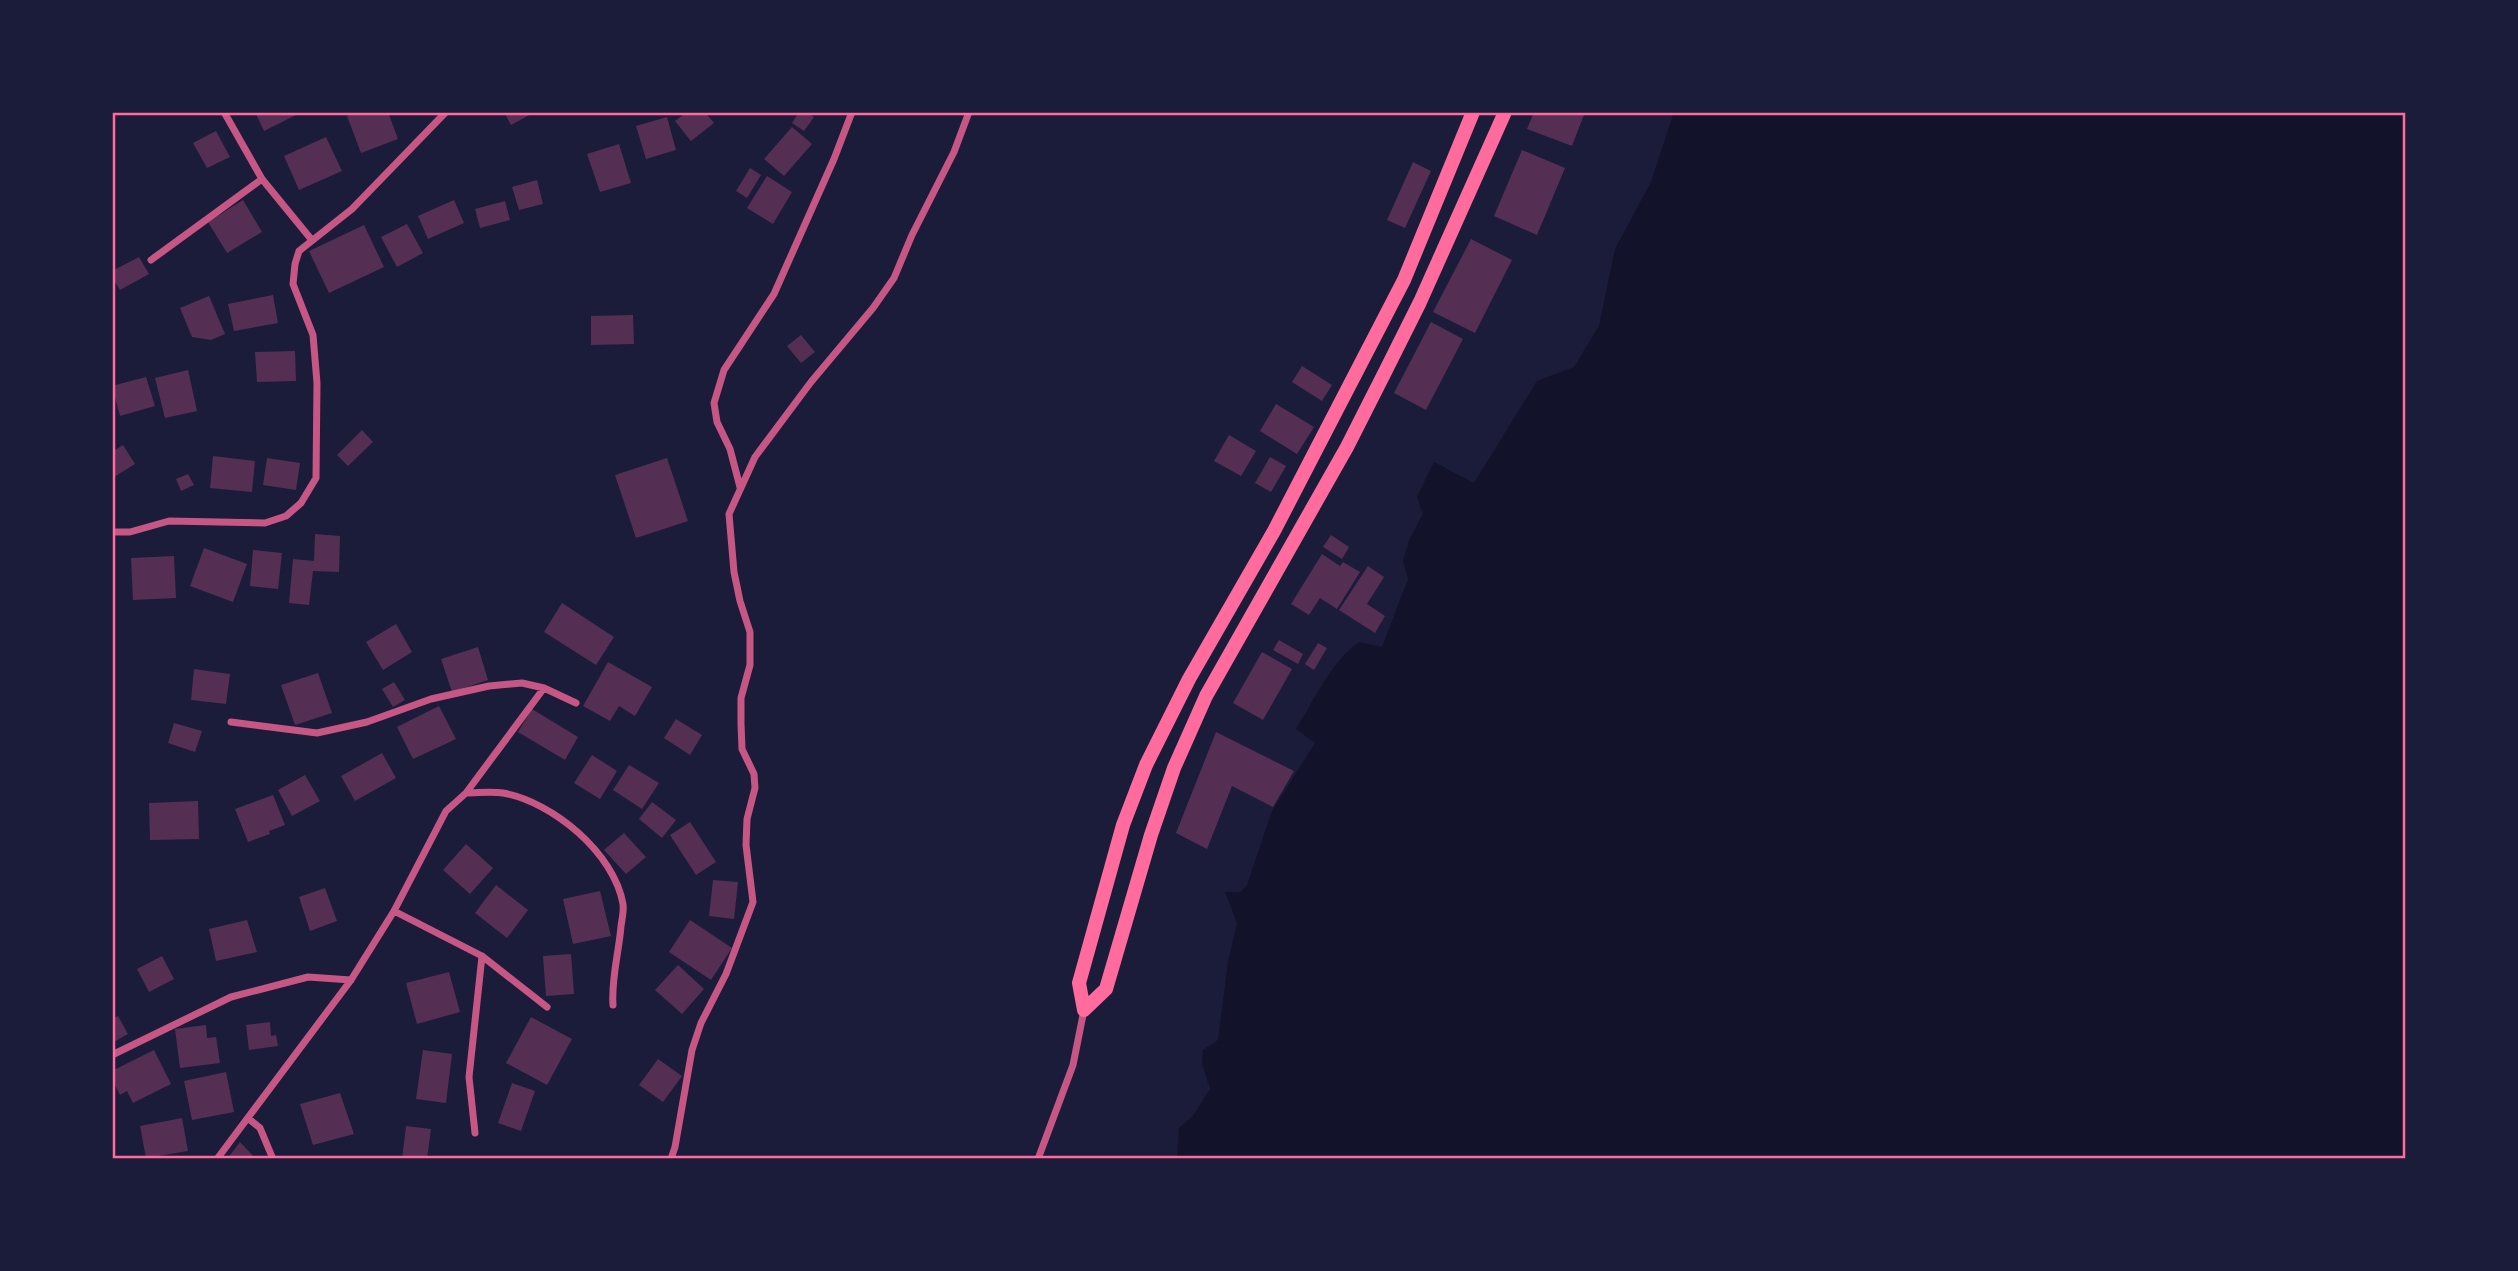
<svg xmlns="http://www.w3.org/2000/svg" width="2518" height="1271" viewBox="0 0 2518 1271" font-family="'Open Sans',sans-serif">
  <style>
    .water { fill: #12122b }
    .building { fill: #542f53 }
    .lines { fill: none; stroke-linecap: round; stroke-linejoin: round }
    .minor { stroke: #c65784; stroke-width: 7 }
    .secondary { stroke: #ff6b9d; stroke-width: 14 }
    .neatline { fill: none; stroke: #ff6b9d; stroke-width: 2.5 }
  </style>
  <rect width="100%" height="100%" fill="#1b1b3a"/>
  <path class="water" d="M 1674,112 L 2406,112 L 2406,1159 L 1177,1159 L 1179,1128 L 1193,1116 L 1210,1089 L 1202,1063 L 1203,1050 L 1218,1040 L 1228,962 L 1237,923 L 1225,892 L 1241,892 L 1247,885 L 1272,811 L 1315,743 L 1296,729 C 1315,699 1330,663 1359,642 L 1382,647 L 1408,579 L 1403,561 L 1410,538 L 1423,514 L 1417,497 L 1434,462 L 1474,483 L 1537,381 L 1574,367 L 1599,326 L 1615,249 L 1651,182 Z"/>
  <path class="building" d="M 255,112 L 302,112 L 264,131 Z
    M 358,112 L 388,112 L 398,139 L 361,153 L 347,116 Z
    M 504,112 L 535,112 L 511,125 Z
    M 687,112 L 705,112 L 714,123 L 691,141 L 675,121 Z
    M 799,112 L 806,112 L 814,117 L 804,131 L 792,123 Z
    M 1534,112 L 1585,112 L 1572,146 L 1527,129 Z
    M 667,117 L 676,150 L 646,159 L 636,126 Z
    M 792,127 L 812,144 L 784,176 L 764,159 Z
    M 216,131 L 230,157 L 207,168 L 193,143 Z
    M 326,137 L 342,171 L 299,190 L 284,156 Z
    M 619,144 L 631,183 L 600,192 L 587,154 Z
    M 1522,150 L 1565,168 L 1537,235 L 1494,216 Z
    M 1413,162 L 1431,171 L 1405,228 L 1387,220 Z
    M 750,168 L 761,175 L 747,198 L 736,191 Z
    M 767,176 L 792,192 L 773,224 L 747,208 Z
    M 537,180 L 543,204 L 519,210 L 512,187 Z
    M 243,200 L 262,232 L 227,253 L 208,222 Z
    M 454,200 L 464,223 L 428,239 L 418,216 Z
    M 505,201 L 510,220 L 480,228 L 475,209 Z
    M 407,224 L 423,253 L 397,267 L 381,237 Z
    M 364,225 L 384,267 L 329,293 L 309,251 Z
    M 1471,239 L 1512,260 L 1475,333 L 1433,312 Z
    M 139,257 L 149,274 L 120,290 L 112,277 L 112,271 Z
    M 273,295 L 278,323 L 234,331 L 228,304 Z
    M 209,296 L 225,334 L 211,340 L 192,337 L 180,308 Z
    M 633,315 L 634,344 L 591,345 L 591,316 Z
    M 1431,322 L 1463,339 L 1426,410 L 1394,393 Z
    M 801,335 L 815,352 L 801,363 L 787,346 Z
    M 295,351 L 296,381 L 257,382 L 255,352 Z
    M 1302,366 L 1332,385 L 1322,401 L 1292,382 Z
    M 188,370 L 197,411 L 165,418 L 155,378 Z
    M 146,377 L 155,406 L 120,416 L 112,386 Z
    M 1276,404 L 1314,427 L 1297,454 L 1260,431 Z
    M 362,430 L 373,442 L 348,466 L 337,455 Z
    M 1229,435 L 1256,451 L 1241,476 L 1214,461 Z
    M 123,445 L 135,464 L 114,477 L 112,473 L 112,452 Z
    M 213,456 L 255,461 L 252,492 L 210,488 Z
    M 1270,457 L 1286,466 L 1271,492 L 1255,483 Z
    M 267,458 L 300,463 L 296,490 L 263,485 Z
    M 667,458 L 688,521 L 636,538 L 615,475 Z
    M 188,474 L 194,485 L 181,491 L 176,479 Z
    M 315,534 L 340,536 L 339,572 L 313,571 L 309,605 L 289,603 L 293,559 L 314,561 Z
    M 1331,535 L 1349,547 L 1342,559 L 1323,547 Z
    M 204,548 L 247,564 L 233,602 L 190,586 Z
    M 253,550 L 282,553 L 278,589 L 250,586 Z
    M 1322,554 L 1340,566 L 1343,562 L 1360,572 L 1337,609 L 1320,598 L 1309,615 L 1291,604 Z
    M 174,556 L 176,598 L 133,600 L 131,558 Z
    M 1368,566 L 1384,577 L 1367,604 L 1385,616 L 1375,633 L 1339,610 Z
    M 562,603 L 614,637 L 596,665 L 544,632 Z
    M 396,624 L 412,652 L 383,670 L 366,642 Z
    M 1279,640 L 1303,654 L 1298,664 L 1273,650 Z
    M 1318,643 L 1327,648 L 1314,670 L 1305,664 Z
    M 478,647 L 488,680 L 452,692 L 441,659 Z
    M 1262,652 L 1292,669 L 1263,720 L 1233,703 Z
    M 608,662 L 652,687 L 635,716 L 619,706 L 610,721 L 583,706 Z
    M 194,669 L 230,674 L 226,704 L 191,700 Z
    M 318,673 L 332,713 L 295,725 L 281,685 Z
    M 394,682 L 405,700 L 393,707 L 382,689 Z
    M 439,706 L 456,739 L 413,759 L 397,727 Z
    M 532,709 L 578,737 L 565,760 L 518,732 Z
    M 676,719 L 702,735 L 690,755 L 664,738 Z
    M 174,723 L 202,731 L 195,752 L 168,743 Z
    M 1216,732 L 1294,771 L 1273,807 L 1232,786 L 1207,849 L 1176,833 Z
    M 382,753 L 396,778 L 355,801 L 341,776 Z
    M 592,755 L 617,771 L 600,799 L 574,783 Z
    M 629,765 L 659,783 L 642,809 L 613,790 Z
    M 305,775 L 320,801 L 292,816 L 278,790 Z
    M 273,795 L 285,825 L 269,831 L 270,834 L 248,842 L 235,809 Z
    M 198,801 L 199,839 L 150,840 L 149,803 Z
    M 652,802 L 676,820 L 662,838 L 639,819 Z
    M 690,822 L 716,862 L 696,875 L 670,835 Z
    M 624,833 L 646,857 L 626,874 L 604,850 Z
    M 466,844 L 493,868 L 470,894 L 443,870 Z
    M 713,880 L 738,882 L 734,919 L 709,916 Z
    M 496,885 L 528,910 L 507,938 L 475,913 Z
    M 325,888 L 337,921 L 310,931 L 299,897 Z
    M 600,891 L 611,936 L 573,944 L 563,899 Z
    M 247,920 L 257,952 L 216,961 L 209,929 Z
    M 690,920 L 732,948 L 711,980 L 669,952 Z
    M 571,954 L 574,994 L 546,996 L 543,956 Z
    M 162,956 L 174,979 L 149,992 L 137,969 Z
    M 678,965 L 704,989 L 682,1014 L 655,990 Z
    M 449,972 L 460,1012 L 417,1024 L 406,983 Z
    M 118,1016 L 128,1034 L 112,1043 L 112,1019 Z
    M 531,1017 L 572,1039 L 547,1085 L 506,1063 Z
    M 270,1022 L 271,1036 L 276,1035 L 278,1046 L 249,1050 L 246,1025 Z
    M 206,1025 L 207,1038 L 216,1037 L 220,1063 L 180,1068 L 175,1029 Z
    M 154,1050 L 171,1084 L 133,1103 L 127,1091 L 120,1095 L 112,1079 L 112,1071 Z
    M 423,1050 L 452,1054 L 446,1103 L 416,1099 Z
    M 658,1059 L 682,1076 L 663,1102 L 639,1085 Z
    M 226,1072 L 234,1112 L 192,1120 L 184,1081 Z
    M 512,1083 L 535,1091 L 521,1131 L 498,1123 Z
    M 340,1093 L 354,1134 L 313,1145 L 300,1104 Z
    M 182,1118 L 188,1151 L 146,1158 L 140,1126 Z
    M 406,1126 L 431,1129 L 427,1159 L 402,1159 Z
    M 240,1142 L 256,1159 L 227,1159 Z"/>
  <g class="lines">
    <path class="minor" d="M 224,112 L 262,179 L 311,239
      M 151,260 L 262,179
      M 740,487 L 730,449 L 717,422 L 714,403 L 724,370 L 774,294 L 834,159 L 852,112
      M 112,532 L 130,532 L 169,521 L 265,523 L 286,516 L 301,503 L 316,478 L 317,383 L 313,335 L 293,284 L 295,264 L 299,251 L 352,209 L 446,112
      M 544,688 L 576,703
      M 231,722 L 317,733 L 367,722 L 431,699 L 489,686 L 522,683 L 544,688 L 466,793
      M 394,911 L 482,956 L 547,1007
      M 112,1055 L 231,997 L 308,977 L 351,980
      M 249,1119 L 260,1128 L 273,1159
      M 475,1133 L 469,1077 L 482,956
      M 217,1159 L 351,980 L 394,911 L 446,811 L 466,793 C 478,793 492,791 503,793 C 553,802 614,853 623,904 C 624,911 622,919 621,926 C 619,952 611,979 613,1005
      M 671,1159 L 675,1147 L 692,1050 L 701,1023 L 726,974 L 753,902 L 746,845 L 747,819 L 755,788 L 754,774 L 742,749 L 741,724 L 741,698 L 750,665 L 750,632 L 740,601 L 734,572 L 729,514 L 755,457 L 811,382 L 873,308 L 894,278 L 912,235 L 954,152 L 969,112
      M 1038,1159 L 1073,1065 L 1084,1010"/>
    <path class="secondary" d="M 1084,1010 L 1106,989 L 1151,835 L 1174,768 L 1206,696 L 1347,447 L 1386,370 L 1420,302 L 1505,112
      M 1084,1010 L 1079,983 L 1123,825 L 1146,765 L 1189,679 L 1274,531 L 1404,280 L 1473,112"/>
  </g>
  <rect width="2518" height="1271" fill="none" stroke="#1b1b3a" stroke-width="228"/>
  <rect x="114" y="114" width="2290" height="1043" class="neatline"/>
</svg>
